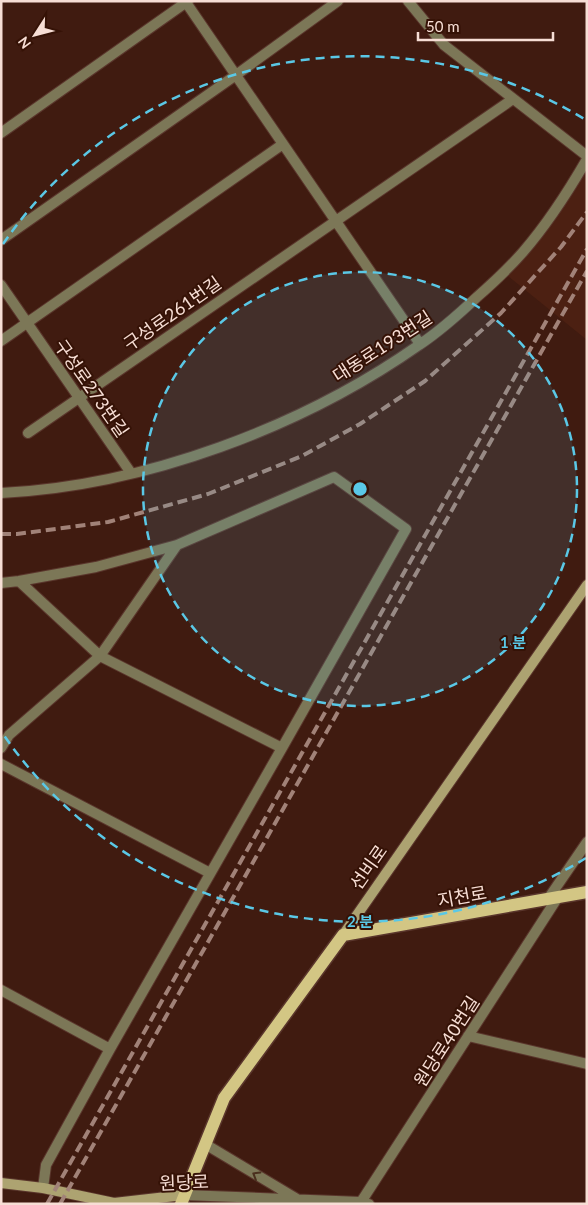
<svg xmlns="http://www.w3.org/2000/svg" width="588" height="1205" viewBox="0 0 588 1205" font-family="Lato,'Noto Sans KR',sans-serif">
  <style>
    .built { fill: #4c2012 }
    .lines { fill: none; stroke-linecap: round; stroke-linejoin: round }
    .minor-casing { stroke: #5a362c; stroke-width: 12 }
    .secondary-casing { stroke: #5a362c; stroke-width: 12 }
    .primary-casing { stroke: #5a362c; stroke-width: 15 }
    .minor { stroke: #7c7757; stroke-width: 10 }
    .secondary { stroke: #ada371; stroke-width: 10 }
    .primary { stroke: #d3c684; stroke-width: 12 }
    .rail { stroke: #a18278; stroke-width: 4; stroke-dasharray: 10 5; stroke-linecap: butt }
    .oneway { stroke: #4a301e }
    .ring { fill: none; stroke: #5ac8e6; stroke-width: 2.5; stroke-dasharray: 9 6 }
    .labels { text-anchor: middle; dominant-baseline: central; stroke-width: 4; stroke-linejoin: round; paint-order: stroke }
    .street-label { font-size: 18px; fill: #f7ded5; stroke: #351206 }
    .centre { fill: #5ac8e6; stroke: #351206; stroke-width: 2.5 }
    .ring-label { font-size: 15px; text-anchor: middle; font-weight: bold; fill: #5ac8e6; stroke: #351206; stroke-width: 4; stroke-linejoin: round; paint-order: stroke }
  </style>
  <rect width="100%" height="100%" fill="#401b10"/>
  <path class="built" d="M 587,170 L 587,340 L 503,272 Z"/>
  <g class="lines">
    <defs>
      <path id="minor" d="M 185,1 L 420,344
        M 408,1 L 444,45 L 587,156
        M 1,133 L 188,1
        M 1,240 L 236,75 L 338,1
        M 1,285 L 131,473
        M 1,341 L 283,144
        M 28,433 L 513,99
        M 1,493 C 145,486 302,427 419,345 C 440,331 459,314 477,297 C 493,283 509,268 523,252 C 548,223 568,192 587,159
        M 1,583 L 19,581 L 96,567 L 177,545 L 334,477 L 406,529 L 282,748 L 100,656 L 19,581
        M 1,748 L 9,735 L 100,656 L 177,545
        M 1,764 L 210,873
        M 548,899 L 587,842
        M 1,990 L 110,1049
        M 468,1036 L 587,1064
        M 205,1144 L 297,1199
        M 43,1188 L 46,1165 L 110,1049 L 282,748
        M 184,1195 L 361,1202 L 369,1204
        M 361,1202 L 558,897"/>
      <path id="secondary" d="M 343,935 L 587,585
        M 1,1183 L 43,1188 L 114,1203 L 184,1195"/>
      <path id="primary" d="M 181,1204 L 224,1098 L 343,935 L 587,892"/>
    </defs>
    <use href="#minor" class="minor-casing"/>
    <use href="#secondary" class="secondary-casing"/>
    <use href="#primary" class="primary-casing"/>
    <use href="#minor" class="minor"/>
    <use href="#secondary" class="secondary"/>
    <use href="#primary" class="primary"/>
    <path class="rail" d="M 1,534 L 17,534 L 108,522 L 208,494 L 302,456 L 360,424 L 425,381 L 501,313 L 561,247 L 587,212
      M 47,1204 L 587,249
      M 60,1204 L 587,271"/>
  </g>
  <defs><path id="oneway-chevron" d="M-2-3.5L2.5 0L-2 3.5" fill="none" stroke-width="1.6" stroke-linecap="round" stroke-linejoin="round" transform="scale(1.25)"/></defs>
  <use class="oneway" href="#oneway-chevron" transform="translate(256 1175) rotate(-149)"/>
  <circle cx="360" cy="489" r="217" fill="#5ac8e6" fill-opacity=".12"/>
  <g class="ring">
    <circle cx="360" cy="489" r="217"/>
    <path d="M586 858A433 433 0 0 1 3 734M3 244A433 433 0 0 1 586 120"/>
  </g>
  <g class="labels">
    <g class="street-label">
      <text transform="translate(172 313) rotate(-35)">구성로261번길</text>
      <text transform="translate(382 346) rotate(-33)">대동로193번길</text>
      <text transform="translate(92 388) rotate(55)">구성로273번길</text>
      <text transform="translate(368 867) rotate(-55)">선비로</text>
      <text transform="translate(462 896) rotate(-10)">지천로</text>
      <text transform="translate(446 1041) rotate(-57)">원당로40번길</text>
      <text transform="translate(184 1182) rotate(-2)">원당로</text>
    </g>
  </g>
  <circle cx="360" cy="489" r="8" class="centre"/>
  <g class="ring-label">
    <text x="513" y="648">1 분</text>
    <text x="360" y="927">2 분</text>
  </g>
  <rect width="588" height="1205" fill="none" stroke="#f7ded5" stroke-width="5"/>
  <g transform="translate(35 35) rotate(234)" stroke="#351206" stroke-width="4" paint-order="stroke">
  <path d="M0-4L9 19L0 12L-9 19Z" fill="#f7ded5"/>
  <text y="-8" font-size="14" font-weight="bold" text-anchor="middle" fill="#f7ded5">N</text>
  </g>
  <path d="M418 32v8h135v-8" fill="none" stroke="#f7ded5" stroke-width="2.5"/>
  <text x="426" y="32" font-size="15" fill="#f7ded5" stroke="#351206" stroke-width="4" paint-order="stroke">50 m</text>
</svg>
